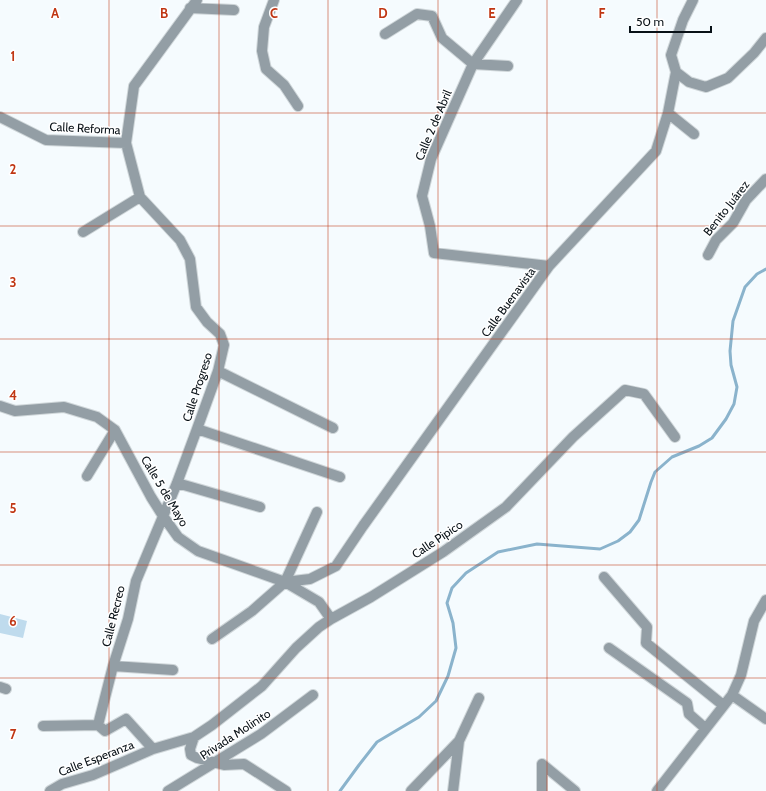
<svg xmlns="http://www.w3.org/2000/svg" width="766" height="791" viewBox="0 0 766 791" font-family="Cabin,sans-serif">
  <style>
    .pitch { fill: #bfdbed }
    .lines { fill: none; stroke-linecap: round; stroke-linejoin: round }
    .stream { stroke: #8ab3cc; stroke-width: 3 }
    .minor-casing { stroke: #cfd6d9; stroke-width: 12 }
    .minor { stroke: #939ea5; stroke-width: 10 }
    .grid { fill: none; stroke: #c03613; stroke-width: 1; stroke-opacity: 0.55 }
    .labels { text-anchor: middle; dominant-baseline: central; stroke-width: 3; stroke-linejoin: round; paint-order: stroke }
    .street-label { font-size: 12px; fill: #081117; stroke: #fff }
    .grid-label { font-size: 13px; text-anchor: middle; font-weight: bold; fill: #c03613; stroke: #fff; stroke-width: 3; stroke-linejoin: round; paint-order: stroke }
  </style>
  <rect width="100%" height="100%" fill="#f5fbfe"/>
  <path class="pitch" d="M 0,614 L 27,621 L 23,638 L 0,633 Z"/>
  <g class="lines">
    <path class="stream" d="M 340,791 L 359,765 L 377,742 L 419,717 L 436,701 L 448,676 L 456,648 L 453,623 L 447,603 L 452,588 L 466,573 L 498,552 L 537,544 L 600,549 L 618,541 L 630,532 L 639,520 L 651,482 L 655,472 L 672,457 L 699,446 L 712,438 L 726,419 L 734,404 L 737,387 L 731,365 L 730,351 L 733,321 L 745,287 L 757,274 L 766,269"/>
    <defs>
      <path id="minor" d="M 274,0 L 264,27 L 262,51 L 266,69 L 284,85 L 298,106
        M 517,0 L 473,64 L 431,159 L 422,196 L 430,226 L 434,253 L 549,266
        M 190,8 L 234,10
        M 385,34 L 417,14 L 432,16 L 442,38 L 473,64 L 508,66
        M 676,72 L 689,82 L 706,87 L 728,78 L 754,53 L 766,38
        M 668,113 L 694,134
        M 0,117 L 46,140 L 126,143
        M 83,232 L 140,197
        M 708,255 L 716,240 L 733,223 L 746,200 L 766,179
        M 218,371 L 333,428
        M 0,406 L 15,411 L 64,407 L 97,417 L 115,430 L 151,497 L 163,516 L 178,537 L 198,551 L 285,582 L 319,602 L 331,619
        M 197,429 L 340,477
        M 87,476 L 115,430
        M 177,483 L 260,507
        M 604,577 L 647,627 L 646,643 L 723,705
        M 285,582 L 310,579 L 336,566 L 363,526 L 549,266 L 656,151 L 668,113 L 676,72 L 671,55 L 683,20 L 693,0
        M 212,639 L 252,611 L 285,582 L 317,512
        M 609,648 L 687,703 L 689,714 L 705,728
        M 113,666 L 173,670
        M 0,687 L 6,689
        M 732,695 L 766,719
        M 98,725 L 113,666 L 128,619 L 136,581 L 177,483 L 197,429 L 218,371 L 224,345 L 220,334 L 207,322 L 196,307 L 190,259 L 180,240 L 140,197 L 126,143 L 134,86 L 197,0
        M 43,726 L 98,725 L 105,731 L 126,719 L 153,749
        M 194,737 L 190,749 L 191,755 L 197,758 L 224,765 L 244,764 L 286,791
        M 542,764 L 575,791
        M 50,791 L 62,784 L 93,775 L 153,749 L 194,737 L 212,725 L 262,686 L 296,648 L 319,627 L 331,619 L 371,597 L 443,552 L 506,507 L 573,437 L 625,390 L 644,394 L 675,437
        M 168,791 L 261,734 L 313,695
        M 411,791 L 459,741
        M 453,791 L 459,741 L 479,698
        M 542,791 L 542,764
        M 657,791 L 732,695 L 741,675 L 754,621 L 766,600"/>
    </defs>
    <use href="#minor" class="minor-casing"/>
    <use href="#minor" class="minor"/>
  </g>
  <path class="grid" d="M 109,0 L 109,791M 219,0 L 219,791M 328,0 L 328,791M 438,0 L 438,791M 547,0 L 547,791M 657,0 L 657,791M 0,113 L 766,113M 0,226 L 766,226M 0,339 L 766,339M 0,452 L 766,452M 0,565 L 766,565M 0,678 L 766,678"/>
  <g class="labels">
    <g class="street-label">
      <text transform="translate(433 125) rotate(-67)">Calle 2 de Abril</text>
      <text transform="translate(85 128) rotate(3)">Calle Reforma</text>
      <text transform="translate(726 208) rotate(-52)">Benito Juárez</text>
      <text transform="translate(508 302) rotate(-54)">Calle Buenavista</text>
      <text transform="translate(197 387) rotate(-72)">Calle Progreso</text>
      <text transform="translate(165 491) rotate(59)">Calle 5 de Mayo</text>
      <text transform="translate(437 539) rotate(-34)">Calle Pipico</text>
      <text transform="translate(113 616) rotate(-76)">Calle Recreo</text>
      <text transform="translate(235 734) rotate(-33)">Privada Molinito</text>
      <text transform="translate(96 758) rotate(-21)">Calle Esperanza</text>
    </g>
  </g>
  <g class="grid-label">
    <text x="55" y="18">A</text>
    <text x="164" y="18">B</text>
    <text x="274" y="18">C</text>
    <text x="383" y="18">D</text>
    <text x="492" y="18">E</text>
    <text x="602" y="18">F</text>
    <text x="13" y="61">1</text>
    <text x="13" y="174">2</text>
    <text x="13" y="287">3</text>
    <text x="13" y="400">4</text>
    <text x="13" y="513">5</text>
    <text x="13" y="626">6</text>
    <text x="13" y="739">7</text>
  </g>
  <path d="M630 26v6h81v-6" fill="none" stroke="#081117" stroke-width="2"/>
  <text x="636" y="26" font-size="12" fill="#081117" stroke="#ffffff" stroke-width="3" paint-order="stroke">50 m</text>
</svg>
